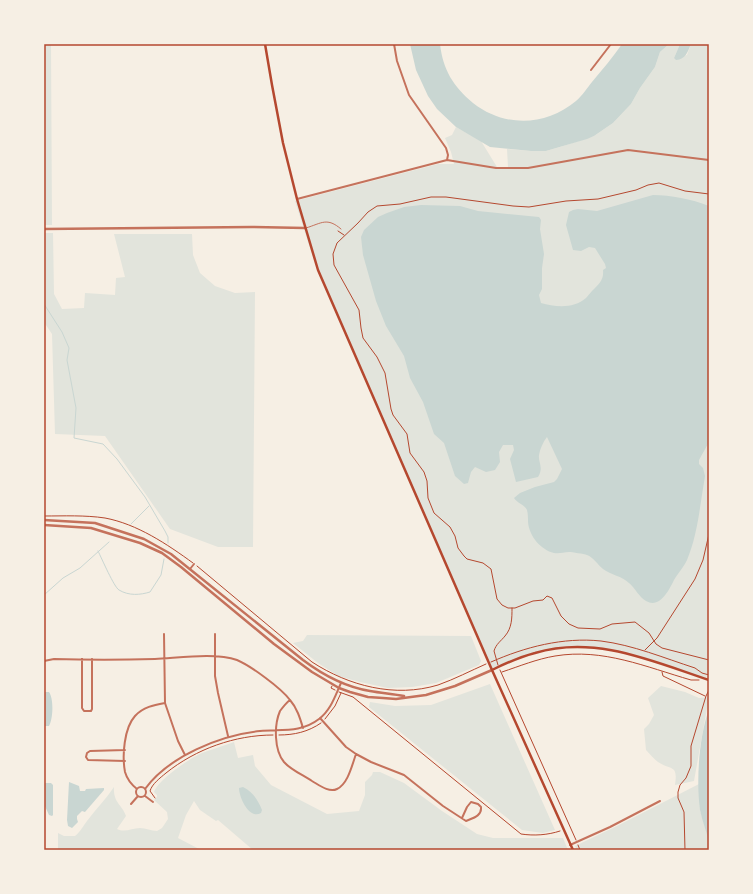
<svg xmlns="http://www.w3.org/2000/svg" width="753" height="894" viewBox="0 0 753 894" font-family="Signika,sans-serif">
  <style>
    .green { fill: #e2e4dc }
    .water { fill: #c9d6d2 }
    .lines { fill: none; stroke-linecap: round; stroke-linejoin: round }
    .stream { stroke: #c9d6d2; stroke-width: 1 }
    .path { stroke: #b5482f; stroke-width: 1 }
    .service { stroke: #c5725c; stroke-width: 1 }
    .minor { stroke: #c5725c; stroke-width: 2 }
    .tertiary { stroke: #c5725c; stroke-width: 2.5 }
    .secondary { stroke: #b5482f; stroke-width: 2.5 }
    .neatline { fill: none; stroke: #b5482f; stroke-width: 1.5 }
  </style>
  <rect width="100%" height="100%" fill="#f6efe4"/>
  <path class="green" d="M 44,44 L 51,44 L 52,225 L 44,225 Z
    M 669,44 L 680,44 L 674,58 L 687,55 L 691,44 L 709,44 L 709,675 L 707,675 L 706,679 L 619,651 L 570,647 L 534,653 L 492,670 L 316,265 L 308,242 L 295,201 L 438,164 L 454,164 L 451,152 L 445,138 L 452,135 L 456,127 L 481,141 L 497,167 L 508,167 L 507,149 L 531,151 L 546,151 L 560,147 L 594,136 L 613,123 L 631,104 L 640,88 L 655,67 L 660,52 Z
    M 44,233 L 53,233 L 54,294 L 62,309 L 84,308 L 85,293 L 115,295 L 116,278 L 125,277 L 114,234 L 192,234 L 193,255 L 200,273 L 215,286 L 235,293 L 255,292 L 253,547 L 218,547 L 170,529 L 105,436 L 55,434 L 52,334 L 44,322 Z
    M 307,635 L 471,636 L 481,661 L 479,665 L 436,683 L 412,687 L 388,688 L 360,682 L 338,676 L 318,663 L 293,643 L 303,641 Z
    M 490,684 L 555,830 L 543,833 L 522,830 L 369,707 L 370,702 L 395,706 L 431,705 Z
    M 661,686 L 685,692 L 699,698 L 709,697 L 694,781 L 675,785 C 678,764 672,771 658,762 C 654,759 650,754 646,750 L 644,729 L 649,724 L 654,715 L 648,698 Z
    M 234,742 L 238,758 L 253,755 L 255,766 L 271,785 L 327,814 L 359,811 L 365,795 L 365,782 L 372,775 L 373,772 L 380,772 L 404,783 L 442,811 L 477,834 L 493,838 L 563,838 L 568,850 L 253,850 L 218,820 L 216,821 L 200,810 L 194,801 L 186,815 L 178,838 L 201,850 L 58,850 L 58,833 L 64,836 L 75,836 C 81,831 83,826 87,821 C 96,809 106,799 114,787 C 113,803 122,804 126,816 L 117,829 C 125,833 132,828 140,828 C 146,828 151,831 157,831 L 162,828 L 168,819 L 167,812 L 154,800 L 157,797 L 157,795 L 154,792 C 158,780 190,758 202,753 C 212,749 224,746 234,742 Z
    M 699,784 L 700,810 L 708,837 L 709,850 L 577,850 L 575,846 L 617,826 Z"/>
  <path class="water" d="M 410,44 L 440,44 C 443,70 453,86 473,103 C 505,128 546,126 576,101 C 583,95 587,88 592,82 C 602,70 613,57 622,44 L 669,44 L 660,52 L 655,67 L 640,88 L 631,104 L 613,123 L 594,136 L 587,139 L 546,151 L 531,151 L 490,147 L 456,127 L 437,109 L 428,96 L 416,70 Z
    M 680,44 L 691,44 C 687,53 686,59 676,60 L 674,58 Z
    M 653,195 C 671,195 691,199 709,206 L 709,442 L 699,460 L 699,464 L 703,468 L 705,476 C 700,504 698,534 687,560 C 684,567 678,573 674,580 C 669,590 660,609 646,601 C 639,597 635,588 629,583 C 622,576 611,575 603,569 C 598,565 593,557 587,555 C 584,554 572,552 569,552 C 564,552 559,554 554,553 C 541,550 529,536 528,522 C 528,518 528,514 527,510 C 525,505 517,503 514,498 L 520,493 L 535,487 L 554,482 L 557,479 L 562,469 L 547,437 C 543,442 540,449 539,455 C 538,463 544,467 538,477 L 516,482 L 510,459 L 514,450 L 513,445 L 503,445 L 499,452 L 500,462 L 495,470 L 486,472 L 475,467 L 471,472 L 468,483 L 464,484 L 455,476 L 444,443 L 434,434 L 423,402 L 410,378 L 404,356 L 386,326 L 376,301 L 363,255 L 361,237 L 364,230 L 378,217 L 387,213 L 404,207 L 421,205 L 460,206 L 478,211 L 539,217 L 541,220 L 540,229 L 544,254 L 542,268 L 542,289 L 539,295 L 541,303 C 555,307 574,309 586,298 C 588,296 590,293 592,291 C 599,284 604,280 603,270 L 606,268 L 605,264 L 595,248 L 589,247 L 581,251 L 573,250 L 566,225 L 569,212 L 573,210 L 578,209 L 597,211 Z
    M 44,692 L 49,692 C 54,699 53,719 49,726 L 44,726 Z
    M 709,709 L 709,843 C 707,832 702,821 700,810 C 696,780 699,737 709,709 Z
    M 69,782 L 79,786 L 80,791 L 85,791 L 86,789 L 104,788 L 104,790 L 85,812 L 82,811 L 77,816 L 77,819 L 78,822 L 72,828 L 68,826 L 67,820 Z
    M 44,783 L 51,783 L 53,785 L 53,815 L 52,816 L 49,815 L 44,804 Z
    M 243,787 C 253,792 258,800 262,810 L 261,813 C 249,820 239,797 239,788 Z"/>
  <g class="lines">
    <path class="stream" d="M 44,304 L 62,332 L 69,348 L 67,360 L 76,408 L 74,438 L 103,444 L 117,459 L 145,497 L 165,531 L 168,537 L 168,543
      M 131,524 L 149,506
      M 98,551 C 102,559 114,587 119,590 C 129,596 140,595 150,592 L 161,575 L 164,559
      M 44,595 L 63,578 L 80,568 L 109,542"/>
    <path class="path" d="M 709,194 L 685,191 L 659,183 L 648,185 L 636,190 L 598,199 L 566,201 L 529,207 L 513,206 L 446,197 L 431,197 L 400,204 L 377,206 L 368,212 L 358,223 L 337,243 L 333,254 L 334,265 L 359,310 L 361,328 L 363,338 L 377,357 L 385,373 L 391,409 L 393,415 L 407,434 L 410,453 L 424,472 L 427,481 L 428,498 L 434,513 L 450,527 L 455,536 L 458,548 L 464,556 L 467,559 L 483,563 L 491,569 L 497,599 L 502,605 L 508,608 L 515,608 L 533,601 L 543,600 L 547,596 L 552,598 L 561,616 L 569,624 L 578,628 L 600,629 L 612,624 L 635,622 L 649,633 L 656,644 L 662,648 L 709,660
      M 338,231 L 344,235
      M 44,516 C 64,516 85,515 105,518 C 137,524 167,544 193,563
      M 197,566 L 312,662 C 349,686 395,698 438,685 C 455,679 470,671 486,664
      M 645,650 L 657,638 L 695,579 L 703,560 L 709,534
      M 491,662 C 525,647 563,637 601,641 C 633,645 664,658 695,668 L 702,673 L 709,675
      M 498,665 L 494,651 C 496,644 501,641 505,636 C 512,628 512,618 512,608
      M 500,670 L 576,840
      M 502,672 C 520,666 537,659 555,656 C 603,648 646,667 691,680 L 699,680
      M 662,672 L 663,676 L 705,696
      M 332,686 L 331,688 L 335,690
      M 339,692 L 353,697 L 521,834 C 534,836 548,835 560,831
      M 325,719 L 335,706 L 341,693
      M 279,735 C 294,735 308,732 321,723
      M 155,798 L 150,791 C 152,784 160,778 166,773 C 196,749 235,735 273,735
      M 578,845 L 580,850
      M 685,850 L 684,812 L 678,798 L 678,792 L 680,785 L 686,778 L 691,766 L 691,746 L 706,696 L 709,690"/>
    <path class="service" d="M 306,228 C 322,223 327,217 341,229"/>
    <path class="minor" d="M 394,44 L 397,61 L 409,95 L 446,148 L 448,155 L 447,160
      M 591,70 L 611,44
      M 297,199 L 447,160 L 496,168 L 528,168 L 628,150 L 709,160
      M 190,569 L 194,564
      M 164,634 L 165,703 L 178,741 L 185,755
      M 215,634 L 215,676 L 218,693 L 228,736
      M 82,659 L 82,708 L 84,711 L 91,711 L 92,709 L 92,659
      M 44,661 L 54,659 C 87,660 121,660 155,659 C 178,658 215,652 237,660 C 251,666 281,688 290,700 C 297,708 300,718 303,728
      M 290,700 C 286,703 283,707 280,711 C 274,725 274,750 284,762 C 291,770 303,775 312,781 C 319,785 329,793 337,789 C 348,784 352,765 356,754
      M 320,718 L 346,747 L 356,754 L 371,762 L 404,775 L 443,806 L 466,821 C 473,818 482,816 481,807 L 478,804 L 471,802 L 467,807 L 462,818
      M 125,750 L 90,751 L 87,753 L 86,757 L 88,760 L 125,761
      M136 792a5 5 0 1 1 10 0a5 5 0 1 1-10 0Z
      M 137,789 C 132,785 127,779 125,772 C 122,756 124,728 135,716 C 143,707 154,705 165,703
      M 145,789 C 169,756 221,735 260,731 C 281,729 301,733 319,719 C 331,710 335,696 341,683
      M 145,796 L 153,802
      M 131,804 L 138,796
      M 570,845 L 610,827 L 660,801"/>
    <path class="tertiary" d="M 44,229 L 252,227 L 305,228
      M 44,520 L 95,523 L 144,539 L 171,554 L 303,660 C 323,675 345,687 370,691 C 381,693 393,694 404,696
      M 44,525 L 91,528 L 140,543 L 162,553 L 181,567 L 274,644 L 312,672 L 339,688 L 350,692 L 368,697 L 383,698 L 396,699 L 426,695 L 455,686 L 492,670"/>
    <path class="secondary" d="M 265,44 L 272,85 L 283,143 L 297,199 L 318,270 L 492,670 L 573,850
      M 492,670 C 506,663 520,657 535,653 C 595,635 652,661 709,680"/>
  </g>
  <rect width="753" height="894" fill="none" stroke="#f6efe4" stroke-width="90"/>
  <rect x="45" y="45" width="663" height="804" class="neatline"/>
</svg>
